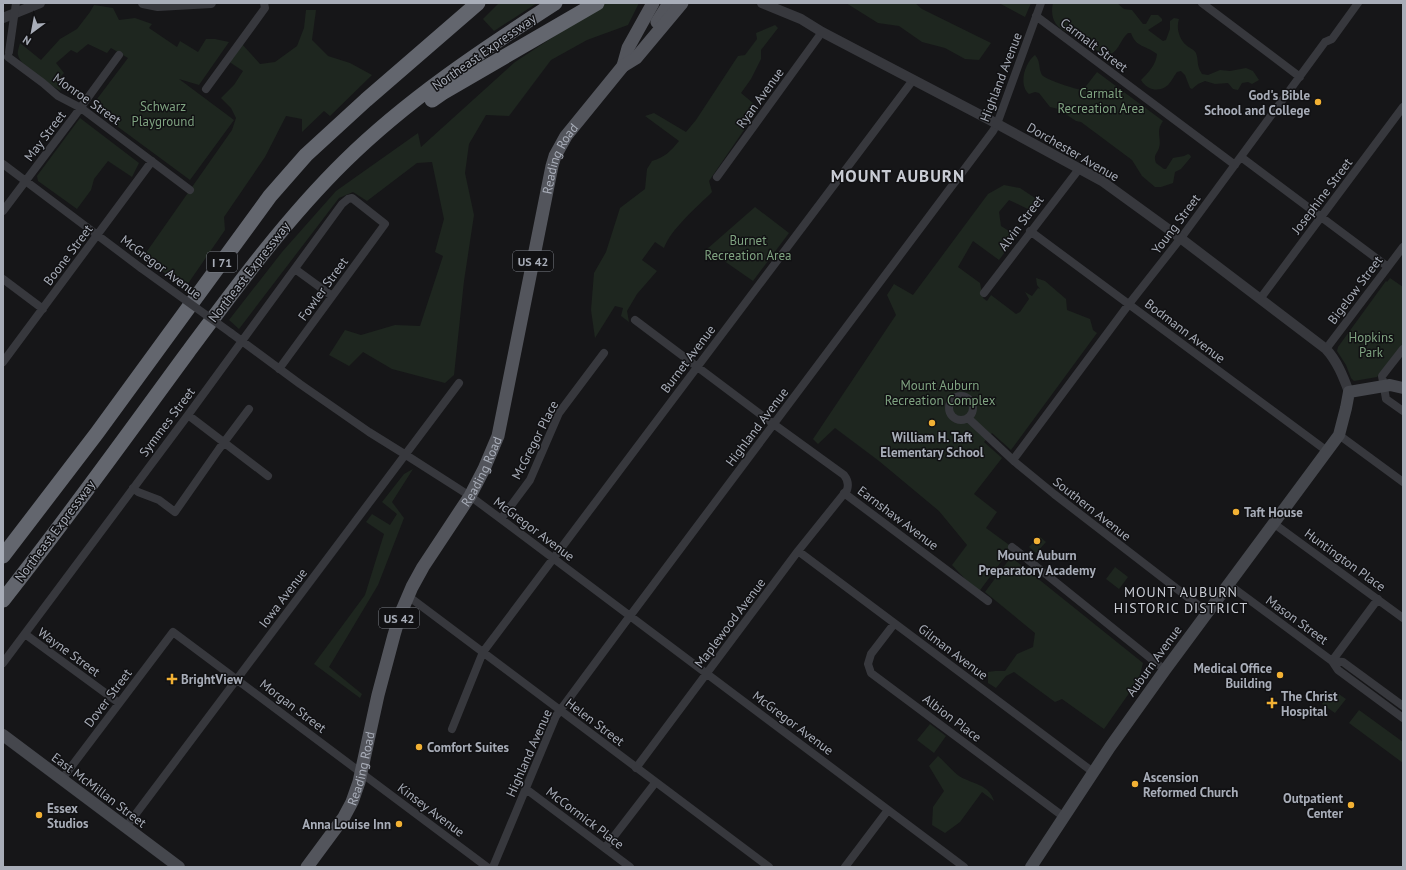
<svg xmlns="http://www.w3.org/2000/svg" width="1406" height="870" viewBox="0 0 1406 870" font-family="'PT Sans',sans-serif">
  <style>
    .green { fill: #1e261f }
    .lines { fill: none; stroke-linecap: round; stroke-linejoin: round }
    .minor { stroke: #37383d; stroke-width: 8 }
    .tertiary { stroke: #37383d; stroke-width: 10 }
    .secondary { stroke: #45474d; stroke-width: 12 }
    .primary { stroke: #53555c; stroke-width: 13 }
    .motorway { stroke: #63666e; stroke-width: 15 }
    .minor-bridge { stroke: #37383d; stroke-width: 8 }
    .poi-dot { fill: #f2b134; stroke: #111113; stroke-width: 1.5 }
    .labels { text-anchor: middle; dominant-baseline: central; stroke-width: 3; stroke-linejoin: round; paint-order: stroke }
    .shield { fill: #111113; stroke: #7b7e86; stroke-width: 1 }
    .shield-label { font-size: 12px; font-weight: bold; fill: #a8adb8 }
    .street-label { font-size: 13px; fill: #a8adb8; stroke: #111113 }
    .park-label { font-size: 13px; fill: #7fa381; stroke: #111113 }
    .poi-label { font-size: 13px; font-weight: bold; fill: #a8adb8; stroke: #111113; text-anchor: start }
    .neighbourhood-label { font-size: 14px; letter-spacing: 1px; fill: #c9ccd4; stroke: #111113 }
    .district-label { font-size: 17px; font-weight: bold; letter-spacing: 1px; fill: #c9ccd4; stroke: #111113 }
  </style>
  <rect width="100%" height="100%" fill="#161618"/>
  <path class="green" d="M 499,3 L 537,3 L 494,31 L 483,19 Z
    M 605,3 L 639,3 L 628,25 L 587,40 L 551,60 L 509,116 L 486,115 L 469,144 L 465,173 L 474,215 L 464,281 L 454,375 L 445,383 L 392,369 L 363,352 L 349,366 L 329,355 L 345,330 L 361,335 L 395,325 L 420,326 L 443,256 L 435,252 L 444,219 L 432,162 L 417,163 L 367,201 L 353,192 L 339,198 L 239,329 L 229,320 L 282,252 L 336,191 L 418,133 L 421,147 L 515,62 Z
    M 846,3 L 915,3 L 922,9 L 991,43 L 979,60 L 965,59 L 945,48 L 922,42 L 899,26 L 878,23 Z
    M 999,3 L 1031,3 L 1025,17 Z
    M 1053,3 L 1117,3 L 1124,9 L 1132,10 L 1143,24 L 1146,24 L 1151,15 L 1158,15 L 1162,19 L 1162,21 L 1148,30 L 1163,41 L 1166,40 L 1170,29 L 1170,21 L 1174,18 L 1179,19 C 1176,28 1179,39 1186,45 C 1189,48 1194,49 1196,53 C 1199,61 1196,65 1202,74 L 1208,75 L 1220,70 L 1230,71 L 1246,68 L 1253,71 L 1259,80 L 1252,84 L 1248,82 L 1242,83 L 1238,90 L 1233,89 L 1228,83 L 1215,84 L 1205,81 L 1198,84 L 1192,89 L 1190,88 L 1185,75 L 1181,71 L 1177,72 C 1174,76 1171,82 1168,85 C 1159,93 1147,90 1141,80 C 1148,73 1156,65 1157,54 C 1146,45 1136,48 1131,33 L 1128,33 C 1118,42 1118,59 1101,53 L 1067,32 C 1054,27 1050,16 1053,3 Z
    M 94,5 L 113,8 L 119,20 L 135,18 L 152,24 L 149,28 L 177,47 L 180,41 L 198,52 L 206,39 L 215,39 L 229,42 L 199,85 L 179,79 L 234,120 L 190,180 L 91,107 L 128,58 L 111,48 L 107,53 L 88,44 L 77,53 L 71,50 L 56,63 L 64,73 L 57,80 L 61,91 C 50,85 21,68 18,55 C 17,52 19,47 20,43 L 41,60 L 60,39 L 77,29 L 90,12 Z
    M 306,10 L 316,10 L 312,40 L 328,56 L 350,63 L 372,75 L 330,116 L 324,111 L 302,132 L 302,119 L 286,116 L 265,157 L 224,217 L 225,230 L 185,288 L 143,257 L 232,130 L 236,118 L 231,108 L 221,98 L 234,85 L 243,71 L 228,61 L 241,43 L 260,64 L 275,62 L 297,46 L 304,28 Z
    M 775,25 L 778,28 L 761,50 L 761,59 L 751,79 L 741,93 L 759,108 L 709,181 L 712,192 C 697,207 671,229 664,248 L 655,242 L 642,260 L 657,271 L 637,294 L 627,311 L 629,322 L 621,316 L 623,308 L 615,306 L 595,338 L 591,310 L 594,273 L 606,252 L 620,208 L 645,189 L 647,169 L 652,161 C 665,157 670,152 679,141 L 645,116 L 654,113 L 686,132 L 696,120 L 738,56 L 745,55 L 757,39 L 756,33 Z
    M 1035,55 C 1041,62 1038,68 1042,75 C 1044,79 1077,90 1083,90 L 1097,72 L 1163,121 C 1155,132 1162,138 1159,148 C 1157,154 1153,155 1156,163 L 1164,169 L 1166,169 L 1173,158 L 1184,156 L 1188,154 L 1190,155 L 1191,157 L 1181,169 L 1175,172 L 1173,183 L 1161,187 L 1155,187 L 1142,176 L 1132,160 L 1081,122 L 1076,121 L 1067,115 L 1063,110 L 1050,107 L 1039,93 L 1035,92 L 1029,94 C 1018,85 1025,62 1035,55 Z
    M 80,118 L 139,163 L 132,177 L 108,161 L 94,179 L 91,190 L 77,209 L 38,181 L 37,176 Z
    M 1004,185 L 1020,188 L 1038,200 L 1032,211 L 1009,200 L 999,212 L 1001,226 L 1017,236 L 999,260 L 973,241 L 958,267 L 980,283 L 983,298 L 987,301 L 991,295 L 1016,314 L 1020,312 L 1029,299 L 1025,292 L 1032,296 L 1038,288 L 1040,289 L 1037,285 L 1036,278 L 1045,281 L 1066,299 L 1067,310 L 1090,319 L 1093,330 L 1097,333 L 1011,450 L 992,433 L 984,442 L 1002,458 L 974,494 L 997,512 L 986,528 L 1012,547 L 978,593 L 952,565 L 967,545 L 939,511 L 879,461 L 835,428 L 818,444 L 813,439 L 896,315 L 887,295 L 894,284 L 913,295 L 988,194 Z
    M 755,207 L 789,233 L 753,281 L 707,249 Z
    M 1390,278 L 1403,287 L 1403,344 L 1377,377 L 1354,381 L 1351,378 L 1346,365 L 1337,351 L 1338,347 L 1386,281 L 1387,282 Z
    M 413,469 L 392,502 L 404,518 L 378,585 L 329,667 L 362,694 L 360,698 L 314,664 L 365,595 L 384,534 L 366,522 L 372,514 L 390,525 L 397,514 L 382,502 L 404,474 Z
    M 1039,536 L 1046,542 L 1036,553 L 1029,547 Z
    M 1011,557 L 1143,663 L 1139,679 L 1104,729 L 1062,699 L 1055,702 L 1014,672 L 1006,676 L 996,688 L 988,683 L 988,672 L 995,671 L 1005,671 L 1017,654 L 1033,647 L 1035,633 L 985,592 Z
    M 1115,567 L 1128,577 L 1119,589 L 1106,579 Z
    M 1333,690 L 1346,699 L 1335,713 L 1322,704 Z
    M 1359,710 L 1403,742 L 1403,763 L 1349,723 Z
    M 930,724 L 946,736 L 934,753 L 917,740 Z
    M 938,756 C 945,762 952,771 959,776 C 972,784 989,784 994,801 L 982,792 L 960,822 L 945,833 L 932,825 L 933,807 L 944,791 L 929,766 Z"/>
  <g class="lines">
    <path class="minor" d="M 1202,3 L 1300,77
      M 1036,16 L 1235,165
      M 8,57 L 43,83 L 58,96 L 81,108 L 190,190
      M 206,89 L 265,8 L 264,3
      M 1241,157 L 1388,267
      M 3,164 L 141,268
      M 717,177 L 822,32
      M 3,211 L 76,114 L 119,55
      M 1030,231 L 1327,451
      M 295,269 L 332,296
      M 3,279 L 43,309
      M 984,293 L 1079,169
      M 1260,299 L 1403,107
      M 635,320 L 768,420 L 844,475 C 848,480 849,484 847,490 L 798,551 L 636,768
      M 231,333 L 300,384 L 369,432 L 406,455 L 470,496 L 501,519 L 964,867
      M 1326,349 L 1403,247
      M 1403,349 L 1382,376 L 1386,399 L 1403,411
      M 3,362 L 152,161
      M949 408a12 12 0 1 1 24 0a12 12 0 1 1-24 0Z
      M 188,415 L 268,476
      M 968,418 L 1015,462 L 1054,494 L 1207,612
      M 1339,435 L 1403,482
      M 1013,460 L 1129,304 L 1184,234 L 1325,42 L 1332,39 L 1358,3
      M 133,488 L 138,492 L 159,500 L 175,512 L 219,449 L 249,409
      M 844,493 L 988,601
      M 501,519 L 530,480 L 559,413 L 604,353
      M 1273,523 L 1403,618
      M 1012,547 L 1165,670
      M 798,551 L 1093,772
      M 1228,584 L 1332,661 L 1338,670 L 1403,718
      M 408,596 L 769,867
      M 894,624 L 871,654 L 868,664 L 871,673 L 1064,817
      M 25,634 L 119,703
      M 1332,661 L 1343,662 L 1403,706
      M 1332,661 L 1378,599
      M 3,663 L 188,415 L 342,204 L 348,199 L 352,198 L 385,224 L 279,369
      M 452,729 L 483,652 L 913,80
      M 62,779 L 173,632 L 487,867
      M 526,789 L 630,867
      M 126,827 L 459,383
      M 605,848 L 655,783
      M 493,867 L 556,716 L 624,624 L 993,131 L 997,124 L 1041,3
      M 845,867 L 888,810"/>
    <path class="tertiary" d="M 143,3 L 158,6 L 211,3
      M 762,3 L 801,19 L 822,32 L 988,119 L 1102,181 L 1175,234 L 1326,349 C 1337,361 1343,376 1349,392
      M 3,18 L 40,3"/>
    <path class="secondary" d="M 3,735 L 179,867
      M 1031,867 L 1110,747 L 1165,670 L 1339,435 L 1346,408 L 1349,392 L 1390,385 L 1403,388"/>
    <g class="primary">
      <path d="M 657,22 L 669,3"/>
      <path d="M 623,66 L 628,48 L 653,3"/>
      <path id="s1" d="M 307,867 L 344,817 L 352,802 L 359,782 L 378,695 L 394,635 L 400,615 L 412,587 L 423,567 L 470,496 L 484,469 L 498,436 L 552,166 L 555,156 L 566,136 L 623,66 L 636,58 L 682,3"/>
    </g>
    <path class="motorway" d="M 432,100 L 442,93 L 597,3
      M 3,556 L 97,433 L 270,196 L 306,155 L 366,100 L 478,3
      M 3,600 C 67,519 127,435 188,352 C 237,286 286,219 345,161 C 407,100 482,50 555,3"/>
    <path class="minor-bridge" d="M 9,52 L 16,3
      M 141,268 L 231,333"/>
  </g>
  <g class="poi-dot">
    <circle cx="1318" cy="102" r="4"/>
    <circle cx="932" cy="423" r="4"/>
    <circle cx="1236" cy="512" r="4"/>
    <circle cx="1037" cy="541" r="4"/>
    <circle cx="1280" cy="675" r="4"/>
    <path d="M170 673h4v4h4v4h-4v4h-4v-4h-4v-4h4z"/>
    <path d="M1270 697h4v4h4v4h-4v4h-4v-4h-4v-4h4z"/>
    <circle cx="419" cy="747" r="4"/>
    <circle cx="1135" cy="784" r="4"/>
    <circle cx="1351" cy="805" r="4"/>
    <circle cx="39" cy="815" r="4"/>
    <circle cx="399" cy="824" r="4"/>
  </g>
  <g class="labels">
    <g class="shield">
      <rect x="513" y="251" width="40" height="20" rx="3"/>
      <rect x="207" y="252" width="30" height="20" rx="3"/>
      <rect x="379" y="608" width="40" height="20" rx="3"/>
    </g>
    <g class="shield-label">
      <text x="533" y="261">US 42</text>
      <text x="222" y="262">I 71</text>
      <text x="399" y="618">US 42</text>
    </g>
    <g class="street-label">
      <text transform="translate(1094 45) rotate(37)">Carmalt Street</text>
      <text transform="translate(484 52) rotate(-35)">Northeast Expressway</text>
      <text transform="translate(1001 77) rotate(-69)">Highland Avenue</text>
      <text transform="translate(760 98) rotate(-54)">Ryan Avenue</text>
      <text transform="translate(87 99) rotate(35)">Monroe Street</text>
      <text transform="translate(45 136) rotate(-53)">May Street</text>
      <text transform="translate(1073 152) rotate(30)">Dorchester Avenue</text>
      <text stroke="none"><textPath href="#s1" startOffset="762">Reading Road</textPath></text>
      <text transform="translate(1322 196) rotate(-53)">Josephine Street</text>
      <text transform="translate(1021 223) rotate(-53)">Alvin Street</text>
      <text transform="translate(1176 224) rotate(-53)">Young Street</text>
      <text transform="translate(68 255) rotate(-53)">Boone Street</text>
      <text transform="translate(161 267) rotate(37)">McGregor Avenue</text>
      <text transform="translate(249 272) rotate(-52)">Northeast Expressway</text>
      <text transform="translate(323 289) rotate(-54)">Fowler Street</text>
      <text transform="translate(1355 290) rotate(-53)">Bigelow Street</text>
      <text transform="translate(1185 331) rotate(37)">Bodmann Avenue</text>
      <text transform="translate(688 359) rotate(-53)">Burnet Avenue</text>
      <text transform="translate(167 422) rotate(-53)">Symmes Street</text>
      <text transform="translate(757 427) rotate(-53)">Highland Avenue</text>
      <text transform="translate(535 440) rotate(-63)">McGregor Place</text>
      <text stroke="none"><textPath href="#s1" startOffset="438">Reading Road</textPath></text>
      <text transform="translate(1092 509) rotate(38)">Southern Avenue</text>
      <text transform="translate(898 518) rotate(37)">Earnshaw Avenue</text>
      <text transform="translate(534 529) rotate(37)">McGregor Avenue</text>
      <text transform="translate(55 531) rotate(-53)">Northeast Expressway</text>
      <text transform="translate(1345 560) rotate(36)">Huntington Place</text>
      <text transform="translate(283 598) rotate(-53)">Iowa Avenue</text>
      <text transform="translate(1297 620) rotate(36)">Mason Street</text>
      <text transform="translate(730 623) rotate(-53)">Maplewood Avenue</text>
      <text transform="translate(69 652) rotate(36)">Wayne Street</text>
      <text transform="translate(953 652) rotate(37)">Gilman Avenue</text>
      <text transform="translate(1154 661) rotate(-54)">Auburn Avenue</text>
      <text transform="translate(108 698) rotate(-53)">Dover Street</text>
      <text transform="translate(293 706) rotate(37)">Morgan Street</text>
      <text transform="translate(952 718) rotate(37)">Albion Place</text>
      <text transform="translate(595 722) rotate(37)">Helen Street</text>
      <text transform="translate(793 723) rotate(37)">McGregor Avenue</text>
      <text transform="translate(529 753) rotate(-66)">Highland Avenue</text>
      <text stroke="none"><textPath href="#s1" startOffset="114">Reading Road</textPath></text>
      <text transform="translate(99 790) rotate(37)">East McMillan Street</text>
      <text transform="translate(431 810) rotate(37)">Kinsey Avenue</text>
      <text transform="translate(585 818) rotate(37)">McCormick Place</text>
    </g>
    <g class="park-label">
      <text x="1101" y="93">Carmalt<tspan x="1101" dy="15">Recreation Area</tspan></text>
      <text x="163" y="106">Schwarz<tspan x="163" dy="15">Playground</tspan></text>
      <text x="748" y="240">Burnet<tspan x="748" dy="15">Recreation Area</tspan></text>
      <text x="1371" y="337">Hopkins<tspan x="1371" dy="15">Park</tspan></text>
      <text x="940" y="385">Mount Auburn<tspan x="940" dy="15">Recreation Complex</tspan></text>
    </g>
    <g class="poi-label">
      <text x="1310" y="95" text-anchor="end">God's Bible<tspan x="1310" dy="15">School and College</tspan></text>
      <text x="932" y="437" text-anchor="middle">William H. Taft<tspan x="932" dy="15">Elementary School</tspan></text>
      <text x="1244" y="512">Taft House</text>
      <text x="1037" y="555" text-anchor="middle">Mount Auburn<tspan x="1037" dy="15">Preparatory Academy</tspan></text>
      <text x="1272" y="668" text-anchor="end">Medical Office<tspan x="1272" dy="15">Building</tspan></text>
      <text x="181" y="679">BrightView</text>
      <text x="1281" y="696">The Christ<tspan x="1281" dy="15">Hospital</tspan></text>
      <text x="427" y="747">Comfort Suites</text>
      <text x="1143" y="777">Ascension<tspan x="1143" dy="15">Reformed Church</tspan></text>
      <text x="1343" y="798" text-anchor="end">Outpatient<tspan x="1343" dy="15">Center</tspan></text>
      <text x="47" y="808">Essex<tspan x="47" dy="15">Studios</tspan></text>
      <text x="391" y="824" text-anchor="end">Anna Louise Inn</text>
    </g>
    <g class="neighbourhood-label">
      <text x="1181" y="592">MOUNT AUBURN<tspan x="1181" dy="16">HISTORIC DISTRICT</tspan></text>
    </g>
    <g class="district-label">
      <text x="898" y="176">MOUNT AUBURN</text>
    </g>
  </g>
  <rect width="1406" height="870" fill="none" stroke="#a8adb8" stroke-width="8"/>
  <g transform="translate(32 32) rotate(212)" stroke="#111113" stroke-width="3" paint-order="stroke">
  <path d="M0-3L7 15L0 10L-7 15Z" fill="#a8adb8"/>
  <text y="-6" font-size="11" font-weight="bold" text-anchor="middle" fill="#a8adb8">N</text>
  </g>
</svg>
